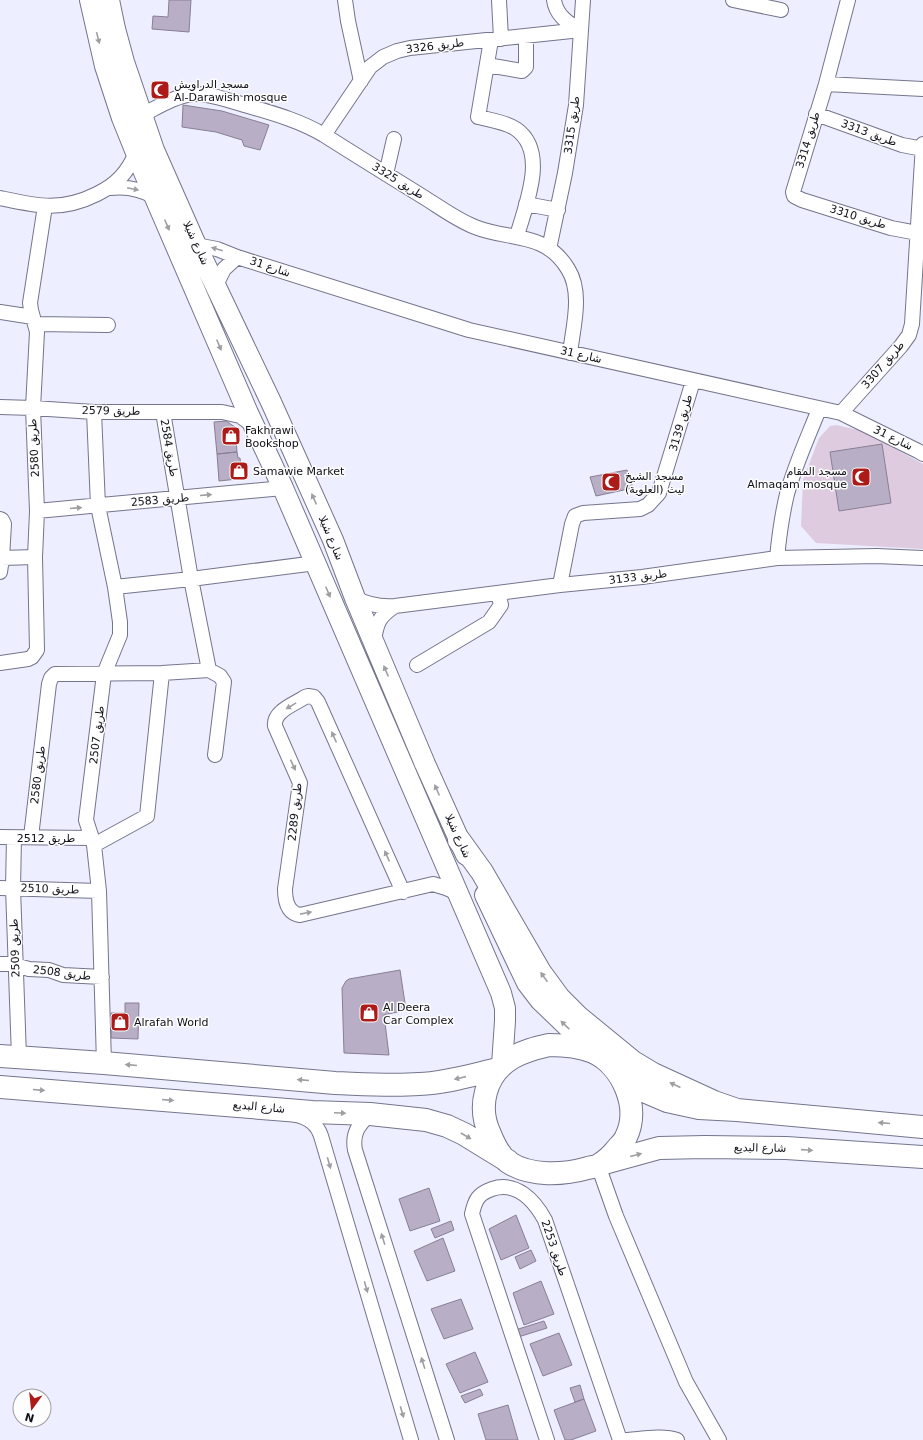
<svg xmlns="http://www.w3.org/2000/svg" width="923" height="1440" viewBox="0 0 923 1440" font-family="'DejaVu Sans','Noto Naskh Arabic',sans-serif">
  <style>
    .green { fill: #dfcbe0 }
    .building { fill: #b8afc7; stroke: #887f96 }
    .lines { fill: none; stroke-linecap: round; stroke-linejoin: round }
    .minor-casing { stroke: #73758c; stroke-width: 16 }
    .secondary-casing { stroke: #73758c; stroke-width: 22 }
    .primary-casing { stroke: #73758c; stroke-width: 24 }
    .minor { stroke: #fff; stroke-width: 14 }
    .secondary { stroke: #fff; stroke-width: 20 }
    .primary { stroke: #fff; stroke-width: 22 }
    .oneway { fill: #9f9fa3 }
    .labels { text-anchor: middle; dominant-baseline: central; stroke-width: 3; stroke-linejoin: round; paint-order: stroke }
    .street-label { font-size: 11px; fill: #0f0f18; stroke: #fdfdfd }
    .poi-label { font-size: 11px; fill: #0f0f18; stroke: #fdfdfd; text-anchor: start }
  </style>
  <rect width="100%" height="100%" fill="#edeeff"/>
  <path class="green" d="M 836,425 L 863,431 L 923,464 L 923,549 L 816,543 L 801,526 L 803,480 L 819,438 L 830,426 Z"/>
  <path class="building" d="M 169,0 L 191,0 L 189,32 L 152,29 L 153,16 L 168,17 Z
    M 183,105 L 222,111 L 269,125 L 260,150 L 244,146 L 242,140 L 216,132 L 182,127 Z
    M 226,421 L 235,427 L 237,452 L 217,454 L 214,422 Z
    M 882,444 L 891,503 L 839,511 L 830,452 Z
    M 237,452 L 238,458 L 240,458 L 241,467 L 245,467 L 247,478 L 219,481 L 217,454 Z
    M 627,470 L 633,488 L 596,496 L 590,477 Z
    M 400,970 L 406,1010 L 384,1015 L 389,1055 L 344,1053 L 342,988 L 346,981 L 349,979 Z
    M 125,1003 L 139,1003 L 138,1039 L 111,1038 L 111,1013 L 125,1013 Z
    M 429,1188 L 440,1221 L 410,1231 L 399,1199 Z
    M 516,1215 L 529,1248 L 501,1260 L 489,1229 Z
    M 451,1221 L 454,1230 L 435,1238 L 431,1229 Z
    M 443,1238 L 455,1271 L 427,1281 L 414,1251 Z
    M 531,1250 L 536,1261 L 520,1269 L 515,1257 Z
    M 541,1281 L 554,1314 L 524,1325 L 513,1293 Z
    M 461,1299 L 473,1329 L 444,1339 L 431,1309 Z
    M 544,1321 L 547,1328 L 515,1338 L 512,1331 Z
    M 559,1333 L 572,1365 L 543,1376 L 530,1344 Z
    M 475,1352 L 488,1382 L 460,1393 L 446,1364 Z
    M 580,1385 L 584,1399 L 575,1402 L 570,1388 Z
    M 480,1389 L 483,1395 L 465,1403 L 461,1396 Z
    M 584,1399 L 596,1431 L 571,1440 L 565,1440 L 554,1410 Z
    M 508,1405 L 518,1440 L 486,1440 L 478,1414 Z"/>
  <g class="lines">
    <defs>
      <path id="minor" d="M 345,0 L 348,21 L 361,81
        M 499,0 L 501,39
        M 554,0 C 556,15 568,24 581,30
        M 733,0 L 781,10
        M 848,0 L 826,84 L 793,192 L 794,196 L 802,200 L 891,228 L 923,234
        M 491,40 L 478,117 C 490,120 506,122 516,129 C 549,152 525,206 517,236
        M 487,65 L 522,71 L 526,67 L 526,36
        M 826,84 L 923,89
        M 816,114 L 902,145 L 923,149
        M 142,115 C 158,107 175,96 193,94 C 208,93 223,99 238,103 C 268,112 297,119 324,135 C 357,156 391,177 425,198 C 441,208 457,220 475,227 C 510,241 545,231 568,269 C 583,293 573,327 570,353
        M 324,135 L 370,67 L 383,57 L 397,51 L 410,48 L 581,30
        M 386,174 L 394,139
        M 110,188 C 126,186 141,189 155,197
        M 0,198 C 37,206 61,212 97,194 C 117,184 127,173 136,153
        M 526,204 L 558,210
        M 196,245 L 217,249 L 237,257 L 469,330 L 841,413 L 918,451 L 923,454
        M 549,249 L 565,173 L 576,105 L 583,0
        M 216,285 L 224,269 L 237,257
        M 0,312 L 33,317
        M 35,324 L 108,325
        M 0,407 L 33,408 L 94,412 L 222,412 L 240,416 L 254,426
        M 94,412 L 98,506 L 115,587 L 120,622 L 120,635 L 104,674 L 86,820 L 94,845 L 99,891 L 104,1063
        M 163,412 L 191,579 L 209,670
        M 841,413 L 901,346 L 909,335 L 912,324 L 923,144
        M 37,511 L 283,488
        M 0,519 L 2,520 L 4,524 L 2,558 L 0,572
        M 2,558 L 35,557
        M 777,558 C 779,537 782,515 787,494 C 795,465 808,437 819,409
        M 560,585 L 572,524 L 575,516 L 583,513 L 640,509 L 648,505 L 659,493 L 693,381
        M 115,587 L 191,579 L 316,563
        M 355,598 C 368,605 381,607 395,606 L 560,585 L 642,577 L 777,558 L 877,556 L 923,558
        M 374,642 C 376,624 379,616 395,606
        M 0,663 L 28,659 L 32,657 L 37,650 L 35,557 L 37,511 L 33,408 L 37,332 L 31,310 L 30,303 L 45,206
        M 417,665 L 489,622 L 501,605 L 498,593
        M 0,837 L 91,838
        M 31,837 L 49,684 L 51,678 L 55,674 L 162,673 L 209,670 L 220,676 L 224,682 L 215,755
        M 14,838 L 13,888 L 19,1057
        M 94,845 L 147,816 L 162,673
        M 0,888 L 99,891
        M 403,892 L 318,702 L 314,697 L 308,696 L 305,697 C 295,704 273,711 275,726 L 300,783 L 285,889 C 285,900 287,913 300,915 L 433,884 L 446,888 L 458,893
        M 0,964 L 11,964 L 29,969 L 49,970 L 63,975 L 102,977
        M 370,1114 C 358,1125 352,1134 355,1150 L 447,1440
        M 296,1115 C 309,1118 317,1124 321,1136 L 411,1440
        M 598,1165 L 616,1216 L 686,1382 L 719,1440
        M 547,1440 L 472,1214 C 475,1200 478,1194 492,1189 C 516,1181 534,1200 545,1220 L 620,1440
        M 626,1440 C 640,1439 664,1435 677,1440"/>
      <path id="secondary" d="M 90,0 L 105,66 L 122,118 L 143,170 L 248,413 L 283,488 L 501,993 L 505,1008 L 505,1021 L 502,1065
        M 109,0 L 115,29 L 124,62 L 154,150 L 196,245 L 271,402 L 333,540 L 355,598 L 425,764 L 466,855
        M 485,895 L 527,983 L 540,1000 L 594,1052"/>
      <path id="primary" d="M 459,840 L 482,872 L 540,972 L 559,998 L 578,1017 L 633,1062 L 653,1074 L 714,1102 L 737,1110
        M 549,1045 C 564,1045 579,1046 593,1052 C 622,1065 641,1107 626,1137 C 624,1142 619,1146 615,1151 C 611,1156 605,1161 599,1165 C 596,1167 591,1167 588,1168 C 563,1175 531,1177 508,1162 C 500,1156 494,1144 490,1134 C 477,1107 485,1074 512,1058 C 523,1051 536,1048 549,1045 Z
        M 0,1056 L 104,1063 L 335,1083 C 363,1084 391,1086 419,1084 C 446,1083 472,1075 498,1069
        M 621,1076 L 646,1092 L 667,1101 L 699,1108 L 737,1110 L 923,1127
        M 0,1087 L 312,1112 L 370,1114 L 426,1120 L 447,1126 L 464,1134 L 508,1161
        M 601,1164 L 659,1148 L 705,1147 L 786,1148 L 923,1157"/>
    </defs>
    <use href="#minor" class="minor-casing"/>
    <use href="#secondary" class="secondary-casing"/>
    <use href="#primary" class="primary-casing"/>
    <use href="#minor" class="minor"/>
    <use href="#secondary" class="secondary"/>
    <use href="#primary" class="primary"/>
  </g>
  <defs><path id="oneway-solid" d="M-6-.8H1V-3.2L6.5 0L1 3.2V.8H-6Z"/></defs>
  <g class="oneway">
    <use href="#oneway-solid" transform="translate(98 38) rotate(76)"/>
    <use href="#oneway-solid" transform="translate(133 189) rotate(12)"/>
    <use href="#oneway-solid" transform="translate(167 225) rotate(67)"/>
    <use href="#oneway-solid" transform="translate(217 249) rotate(-164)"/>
    <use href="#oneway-solid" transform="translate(219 345) rotate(67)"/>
    <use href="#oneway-solid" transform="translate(206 495) rotate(-5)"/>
    <use href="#oneway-solid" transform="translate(314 499) rotate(-114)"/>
    <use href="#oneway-solid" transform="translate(76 508) rotate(-5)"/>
    <use href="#oneway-solid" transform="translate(328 592) rotate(67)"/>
    <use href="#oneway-solid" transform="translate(386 671) rotate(-113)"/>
    <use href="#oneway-solid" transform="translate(291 706) rotate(149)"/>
    <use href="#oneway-solid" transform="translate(334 737) rotate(-114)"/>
    <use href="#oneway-solid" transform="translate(293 765) rotate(65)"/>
    <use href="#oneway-solid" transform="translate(437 790) rotate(-114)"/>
    <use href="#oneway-solid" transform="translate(387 856) rotate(-114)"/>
    <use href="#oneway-solid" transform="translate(306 913) rotate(-11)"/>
    <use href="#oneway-solid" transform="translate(544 977) rotate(-125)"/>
    <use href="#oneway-solid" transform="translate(565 1025) rotate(-136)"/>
    <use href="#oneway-solid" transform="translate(131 1065) rotate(-175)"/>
    <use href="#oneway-solid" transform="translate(460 1078) rotate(167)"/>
    <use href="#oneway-solid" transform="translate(303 1080) rotate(-175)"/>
    <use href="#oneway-solid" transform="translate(675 1085) rotate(-155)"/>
    <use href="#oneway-solid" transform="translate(39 1090) rotate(5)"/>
    <use href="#oneway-solid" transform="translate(168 1100) rotate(5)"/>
    <use href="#oneway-solid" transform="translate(340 1113) rotate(3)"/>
    <use href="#oneway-solid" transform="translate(884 1123) rotate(-175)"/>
    <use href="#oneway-solid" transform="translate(466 1136) rotate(30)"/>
    <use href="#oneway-solid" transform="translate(807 1150) rotate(4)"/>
    <use href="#oneway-solid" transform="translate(636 1155) rotate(-15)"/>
    <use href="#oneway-solid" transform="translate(329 1163) rotate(74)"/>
    <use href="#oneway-solid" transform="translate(383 1239) rotate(-108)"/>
    <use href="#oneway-solid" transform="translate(366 1287) rotate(74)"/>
    <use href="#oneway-solid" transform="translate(423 1363) rotate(-108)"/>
    <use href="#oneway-solid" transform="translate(402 1412) rotate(74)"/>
  </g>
  <defs>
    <symbol id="mosque-square" viewBox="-11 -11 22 22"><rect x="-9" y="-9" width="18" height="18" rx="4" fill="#ad1b19" stroke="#fdfdfd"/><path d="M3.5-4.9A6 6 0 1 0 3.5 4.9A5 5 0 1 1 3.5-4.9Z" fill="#fff"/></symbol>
    <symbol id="shop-square" viewBox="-11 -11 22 22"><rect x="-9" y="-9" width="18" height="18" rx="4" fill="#ad1b19" stroke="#fdfdfd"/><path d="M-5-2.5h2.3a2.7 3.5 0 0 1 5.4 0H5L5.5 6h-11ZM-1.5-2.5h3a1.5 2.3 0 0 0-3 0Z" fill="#fff"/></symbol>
  </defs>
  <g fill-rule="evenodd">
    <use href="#mosque-square" x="149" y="79" width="22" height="22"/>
    <use href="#shop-square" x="220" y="425" width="22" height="22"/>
    <use href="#shop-square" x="228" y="460" width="22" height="22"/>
    <use href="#mosque-square" x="850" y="466" width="22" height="22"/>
    <use href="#mosque-square" x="600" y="471" width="22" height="22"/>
    <use href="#shop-square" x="358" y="1002" width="22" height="22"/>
    <use href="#shop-square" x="109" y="1011" width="22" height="22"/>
  </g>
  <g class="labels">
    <g class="street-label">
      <text transform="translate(435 46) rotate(-7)">طريق 3326</text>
      <text transform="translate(572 125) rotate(-82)">طريق 3315</text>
      <text transform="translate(869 133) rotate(20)">طريق 3313</text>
      <text transform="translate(808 140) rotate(-73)">طريق 3314</text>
      <text transform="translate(398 181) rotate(32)">طريق 3325</text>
      <text transform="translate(858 217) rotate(17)">طريق 3310</text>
      <text transform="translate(196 243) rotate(65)">شارع شيلا</text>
      <text transform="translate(270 267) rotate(18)">شارع 31</text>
      <text transform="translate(581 355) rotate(13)">شارع 31</text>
      <text transform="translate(883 365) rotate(-49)">طريق 3307</text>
      <text transform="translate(111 411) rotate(1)">طريق 2579</text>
      <text transform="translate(681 423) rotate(-74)">طريق 3139</text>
      <text transform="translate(893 438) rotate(26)">شارع 31</text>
      <text transform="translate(34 448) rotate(-93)">طريق 2580</text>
      <text transform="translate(169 448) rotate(80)">طريق 2584</text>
      <text transform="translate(160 500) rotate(-5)">طريق 2583</text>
      <text transform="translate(331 538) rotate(67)">شارع شيلا</text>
      <text transform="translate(638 577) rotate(-7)">طريق 3133</text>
      <text transform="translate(97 735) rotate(-83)">طريق 2507</text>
      <text transform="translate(38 775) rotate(-83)">طريق 2580</text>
      <text transform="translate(295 812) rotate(-84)">طريق 2289</text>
      <text transform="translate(458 836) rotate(65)">شارع شيلا</text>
      <text x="46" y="838">طريق 2512</text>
      <text transform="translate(50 889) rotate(2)">طريق 2510</text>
      <text transform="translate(15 948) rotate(-92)">طريق 2509</text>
      <text transform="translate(62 973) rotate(7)">طريق 2508</text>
      <text transform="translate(259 1107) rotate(5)">شارع البديع</text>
      <text transform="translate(760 1148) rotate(1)">شارع البديع</text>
      <text transform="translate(554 1248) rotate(71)">طريق 2253</text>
    </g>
    <g class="poi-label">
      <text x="174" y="84">مسجد الدراويش<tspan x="174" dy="13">Al-Darawish mosque</tspan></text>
      <text x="245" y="430">Fakhrawi<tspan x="245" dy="13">Bookshop</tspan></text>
      <text x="253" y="471">Samawie Market</text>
      <text x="847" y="471" text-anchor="end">مسجد المقام<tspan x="847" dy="13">Almaqam mosque</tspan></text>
      <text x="625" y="476">مسجد الشيخ<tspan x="625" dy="13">ليث (العلوية)</tspan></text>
      <text x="383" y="1007">Al Deera<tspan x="383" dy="13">Car Complex</tspan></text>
      <text x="134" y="1022">Alrafah World</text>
    </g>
  </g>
  <g transform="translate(32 1408) rotate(195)"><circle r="19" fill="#fdfdfd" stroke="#9e9ea1"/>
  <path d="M0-3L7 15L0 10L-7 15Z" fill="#ad1b19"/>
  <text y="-6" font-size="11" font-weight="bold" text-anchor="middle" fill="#0f0f18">N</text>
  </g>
</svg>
